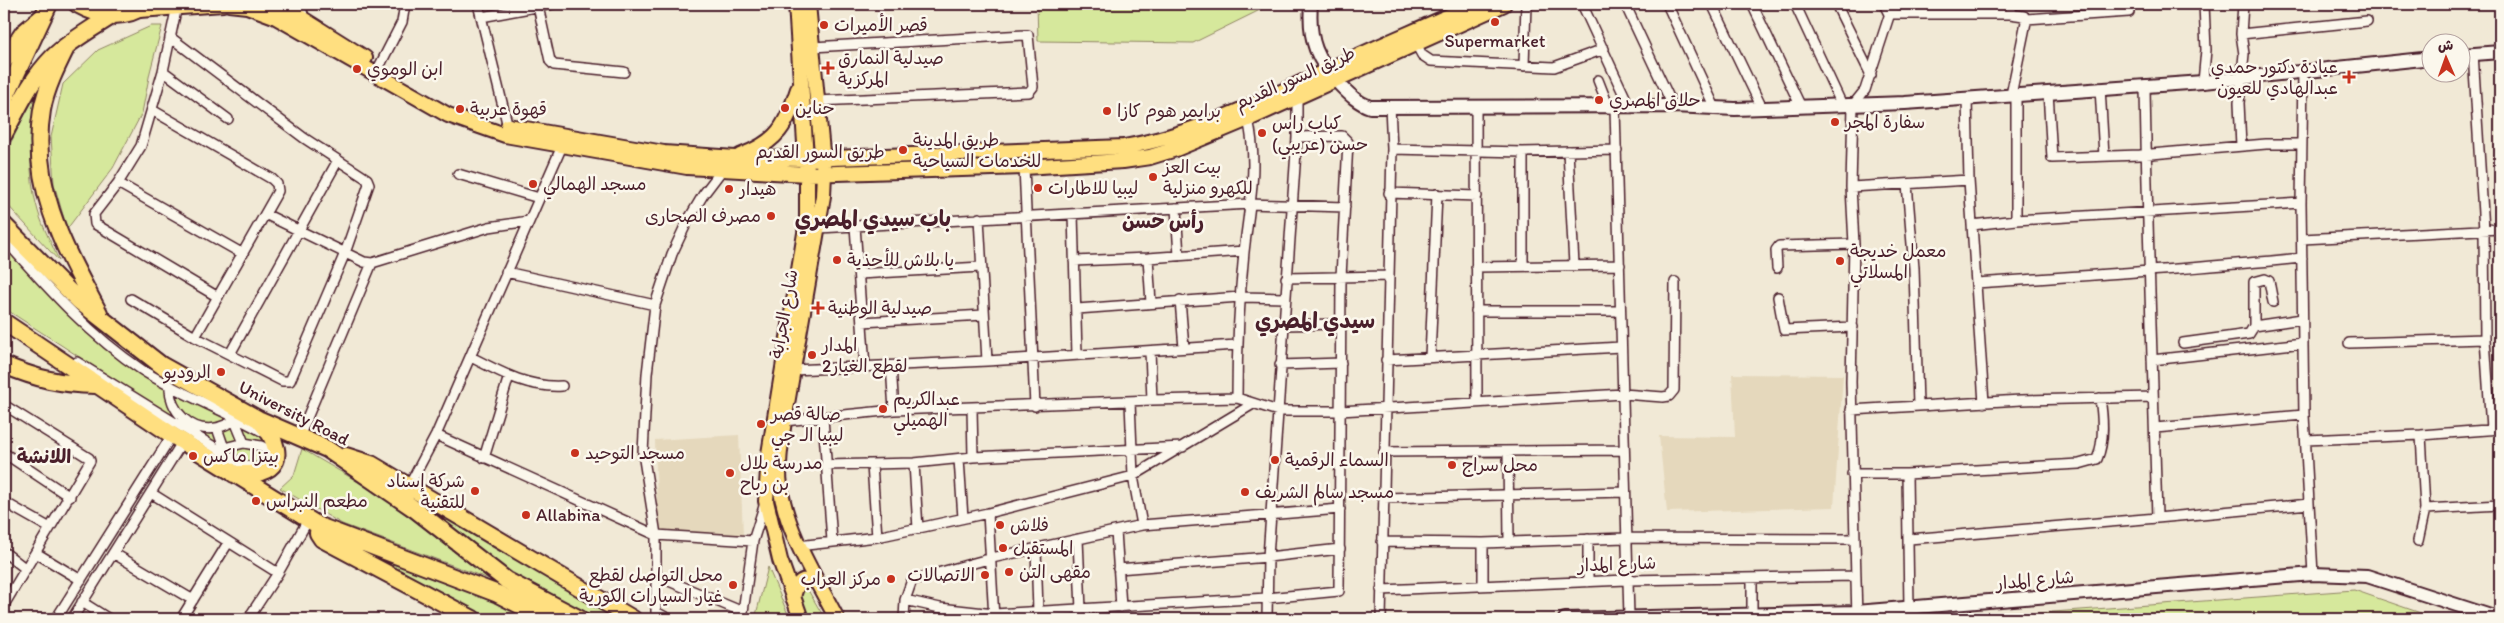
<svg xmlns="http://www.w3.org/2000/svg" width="2504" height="623" viewBox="0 0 2504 623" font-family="Itim,'Playpen Sans Arabic',sans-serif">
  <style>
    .built { fill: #e5d8bc }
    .green { fill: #d6e89c; stroke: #908464 }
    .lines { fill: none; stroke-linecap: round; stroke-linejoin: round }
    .street-casing { stroke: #4a1f2b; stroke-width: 12 }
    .secondary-casing { stroke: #4a1f2b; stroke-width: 16 }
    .primary-casing { stroke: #4a1f2b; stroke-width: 18 }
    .highway-casing { stroke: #4a1f2b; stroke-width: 20 }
    .street { stroke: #fbf7ec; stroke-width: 9 }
    .secondary { stroke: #fbf7ec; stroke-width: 12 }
    .primary { stroke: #ffdf80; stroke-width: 14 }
    .highway { stroke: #ffdf80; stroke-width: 16 }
    .poi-dot { fill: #c8321e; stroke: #fbf7ec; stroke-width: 2 }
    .labels { text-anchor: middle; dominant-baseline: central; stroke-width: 5; stroke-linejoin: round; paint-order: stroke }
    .poi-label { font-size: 18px; fill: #4a1f2b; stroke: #fbf7ec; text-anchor: start }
    .street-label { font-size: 18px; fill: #4a1f2b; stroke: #fbf7ec }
    .neighbourhood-label { font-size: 19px; font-weight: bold; fill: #4a1f2b; stroke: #fbf7ec }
    .quarter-label { font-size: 20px; font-weight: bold; fill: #4a1f2b; stroke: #fbf7ec }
    .district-label { font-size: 22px; font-weight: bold; fill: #4a1f2b; stroke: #fbf7ec }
  </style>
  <rect width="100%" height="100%" fill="#f1e9d6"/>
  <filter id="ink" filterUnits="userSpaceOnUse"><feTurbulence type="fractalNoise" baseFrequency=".02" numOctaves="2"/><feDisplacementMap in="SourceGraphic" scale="10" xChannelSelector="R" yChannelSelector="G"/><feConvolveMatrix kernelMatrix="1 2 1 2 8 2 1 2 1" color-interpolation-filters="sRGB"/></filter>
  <g filter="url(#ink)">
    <path class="built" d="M 1732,374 L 1843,375 L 1834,507 L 1667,512 L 1659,436 L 1735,437 Z
      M 739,435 L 743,535 L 658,536 L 655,440 Z"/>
    <path class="green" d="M 1037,4 L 1265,4 L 1264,8 L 1193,43 L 1038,41 Z
      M 151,26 L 162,26 L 150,72 L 142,113 L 113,168 L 67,229 L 54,184 L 51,137 L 63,84 L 98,50 Z
      M 35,95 C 30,133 27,173 38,211 C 43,228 52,244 59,261 L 4,201 L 4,156 Z
      M 4,240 L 68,306 L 128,359 L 262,432 L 270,452 L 262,462 L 252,467 L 238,460 L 4,308 Z
      M 302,449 L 384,497 L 489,579 L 342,524 L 280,488 L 294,475 Z
      M 391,488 L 414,493 L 623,619 L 593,619 L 514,579 Z
      M 353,546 L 502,600 L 539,619 L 482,619 L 435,595 Z
      M 768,567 L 790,619 L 755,619 Z
      M 805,585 L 825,619 L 809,619 L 799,589 Z
      M 2354,590 L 2438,619 L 1958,619 Z"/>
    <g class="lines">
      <defs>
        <path id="street" d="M 478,4 L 508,127
          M 1582,4 L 1630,108
          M 1625,4 L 1673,106
          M 1667,4 L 1715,108
          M 1712,4 L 1762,108
          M 1752,4 L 1801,107
          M 1795,4 L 1842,105
          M 1836,4 L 1871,75
          M 1884,4 L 1889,14 L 2010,14 L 2012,4
          M 177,6 L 163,71 L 141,146 L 118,183 L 94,214 L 95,224 L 218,297
          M 538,6 L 550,61 L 554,65 L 624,72
          M 2010,14 L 2024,16 L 2026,22 L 2011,95
          M 481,17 L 552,4
          M 2026,19 L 2129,12
          M 2241,34 L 2367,21
          M 170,37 L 304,138 L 367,179 L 369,184 L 345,253 L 290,381 L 282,381 L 195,337
          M 1416,44 L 1422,55 L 1431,61 L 1554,67 L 1604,49
          M 812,47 L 1025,35 L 1028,35 L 1033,87 L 1029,92 L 816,101
          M 2473,53 L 2484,230 L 2485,339 L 2491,429
          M 1524,66 L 1526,4
          M 379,67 L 402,22 L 405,4
          M 163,71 L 228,119
          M 2303,73 L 2301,203 L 2304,415 L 2313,574
          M 1598,80 L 1609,108
          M 2203,82 L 2206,50 L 2204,4
          M 2145,85 C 2147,229 2153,373 2157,518 L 2309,504
          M 2100,88 L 2104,156
          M 2048,92 L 2052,158 L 2140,155 L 2266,144 L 2302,144
          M 1967,99 L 1969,180 L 1984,403
          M 1476,106 L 1477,401
          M 1615,108 L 1629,617
          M 2241,146 L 2239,103 L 2244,54 L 2241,34 L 2243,4
          M 1392,149 L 1523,152 L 1617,150
          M 1568,151 L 1574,265
          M 1523,152 L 1523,265
          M 1024,167 L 1035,406
          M 458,174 L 539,198
          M 118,183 L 243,254
          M 1907,184 L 1914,268 L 1918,406
          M 1851,187 L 1969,180
          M 1389,193 L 1477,196
          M 1176,208 L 1179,256
          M 265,214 L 364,262 L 372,263 L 489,227 L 529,221
          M 1073,214 L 1077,355
          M 979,218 L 987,361
          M 2016,220 L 2301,203
          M 1972,225 L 2016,220 L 2016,95
          M 819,228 L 855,226
          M 4,239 C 46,286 89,335 142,370 C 181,395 225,410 265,433
          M 2302,239 L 2500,229
          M 1148,258 L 1151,303
          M 1074,261 L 1148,258 L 1244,251
          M 1476,267 L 1620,265
          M 1777,268 L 1776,250 L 1779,246 L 1854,244
          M 506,272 L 655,305
          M 859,274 L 981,267
          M 1286,278 L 1387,276
          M 1976,283 C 2085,276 2194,269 2302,258
          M 1778,297 L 1784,330 L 1853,327
          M 131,299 L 195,337 L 278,191 L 277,184 L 272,179 L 152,110
          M 1180,300 L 1184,348
          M 1077,309 L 1240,297 L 1285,298
          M 1476,311 L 1620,311
          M 862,322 L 984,315
          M 1283,325 L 1341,324
          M 2254,326 L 2254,282 L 2265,279 L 2269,281 L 2273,302
          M 2183,343 L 2249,334 L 2254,326 L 2302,319
          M 2349,343 L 2485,339
          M 1150,351 L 1152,400
          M 230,354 L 337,162
          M 471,357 C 500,372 528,388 562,386
          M 1430,357 L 1437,194
          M 1386,360 L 1621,347
          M 2152,360 L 2303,343
          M 77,362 L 245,466 L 256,468
          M 1280,365 L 1341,363
          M 891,366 L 894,410
          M 865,367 L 855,226 L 1250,204 L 1345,207
          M 793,370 L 987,361 L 1237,345
          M 170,385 C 168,410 191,433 216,428 C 222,427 229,423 235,421 L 244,443 L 261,446 L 276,454
          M 1237,398 C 1237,349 1239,301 1244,252 C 1249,206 1259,166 1248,119
          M 1130,402 L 1133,476 L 1142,525
          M 4,405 L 89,458 L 90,461 L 4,605
          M 972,408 L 973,457
          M 1851,410 L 2021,400 L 2153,397
          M 823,418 L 832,541
          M 784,421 L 894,410 L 1152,400 L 1237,398 L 1278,411 L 1340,411 L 1623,394 L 1663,397 L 1669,396 L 1674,390 L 1675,282
          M 217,428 L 224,448 L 244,443
          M 2155,428 L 2304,415
          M 436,435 L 656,535 L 753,541
          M 299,437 L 372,263
          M 2306,440 L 2421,435 L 2500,429
          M 1508,451 L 1509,542
          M 1384,452 L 1624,450
          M 4,453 L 70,497
          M 484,458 L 509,376
          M 959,459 L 963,518
          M 914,463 L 918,529
          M 826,465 L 914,463 L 973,457 L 1183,447
          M 872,465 L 877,537
          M 1852,474 L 1907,474 L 2079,464 L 2097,459 C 2105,441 2103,418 2100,398
          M 1907,474 L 1909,608
          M 409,486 L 436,435 L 562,146
          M 151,493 L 278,573
          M 1383,498 L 1625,492
          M 4,502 L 50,528
          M 2425,509 L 2500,505
          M 988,513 L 994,619
          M 1116,531 L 1121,607
          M 1078,539 L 1081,610
          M 1909,539 L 2157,518
          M 2418,541 L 2425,509 L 2421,435
          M 1382,542 L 1483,543 L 1625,538 L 1854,539
          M 1483,543 L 1483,585
          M 798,546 L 877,537 L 988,513 L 1133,476 L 1253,404
          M 1036,548 L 1038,612
          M 4,552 L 26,569
          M 36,553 L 81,580
          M 113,553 L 193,600
          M 1118,569 L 1268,557 L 1340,549
          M 657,576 L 743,612
          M 1752,578 L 1752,615
          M 1588,582 L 1588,539
          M 1381,590 L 1627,580 L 1855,576
          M 905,600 L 940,608 L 994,614 L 1267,598 L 1339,591 L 1341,277 L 1348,142 L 1342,136 L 1297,137
          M 82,602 L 109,619
          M 656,612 L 669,619
          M 56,619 L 172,435
          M 72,619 L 183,441
          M 181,619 L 228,543
          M 248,619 L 278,573 L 308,520
          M 656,619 L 656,535 L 643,453 L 647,374 L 655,305 L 672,254 L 687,222 L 703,195 L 722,170
          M 742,619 L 753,541 L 765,503
          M 904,619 L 905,600 L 912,580 L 992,558 L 1142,525 L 1340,509
          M 1267,619 L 1268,557 L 1297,137 L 1297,97
          M 1381,619 L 1392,149 L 1390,106
          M 1857,619 L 1851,382 L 1854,244 L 1851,187 L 1853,105 L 1865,90 L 1893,4"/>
        <path id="secondary" d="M 299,4 L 302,18 L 301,25
          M 1311,4 C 1308,40 1317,61 1341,86 C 1350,95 1358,103 1370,107 L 1673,106 L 1735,109 L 1905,103 L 2203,82 L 2432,58
          M 2462,55 L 2500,52
          M 1565,619 L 1856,612 L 2313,574 L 2367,576 L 2500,619"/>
        <path id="primary" d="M 229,4 L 247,6 L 274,16 L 448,115 L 505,135 L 687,167 L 807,174 L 1024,167 L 1123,161 L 1150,157 L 1176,149 L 1248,119 L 1504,4
          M 279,4 L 365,58
          M 796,4 L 807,174 L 807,221 L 769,454 L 766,501 L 780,560 L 801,619
          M 808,4 L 824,173 L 823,196 L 784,421 C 781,442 777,464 780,486 C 787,534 815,576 837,619
          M 139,10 L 223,4
          M 508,126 L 664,153 L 735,158 L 806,159 L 1124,147 C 1195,135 1262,101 1326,71 C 1375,47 1426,27 1475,4
          M 740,156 C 778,142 786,126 798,89
          M 793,598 C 796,582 803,576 818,583"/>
        <path id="highway" d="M 77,4 C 100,17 125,20 147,4
          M 67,46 C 57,66 46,88 42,110 C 29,186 65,249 99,313
          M 4,61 L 23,33 L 42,17
          M 4,100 L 49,4
          M 4,134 C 18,108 31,79 53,57 C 71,40 93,28 113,15
          M 4,225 L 79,301 L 161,365 L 258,419 L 327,449 L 416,510 L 506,580 L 580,619
          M 4,322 L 172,435 L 319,526 L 498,594 L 547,619
          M 4,365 C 37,379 60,384 96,385
          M 346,456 L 371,464 L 633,619
          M 234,474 C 242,474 253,475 261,472 C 289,463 273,435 260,421
          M 319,526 L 318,533 L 322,539 L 473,619"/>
      </defs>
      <use href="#street" class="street-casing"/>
      <use href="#secondary" class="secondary-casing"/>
      <use href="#primary" class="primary-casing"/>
      <use href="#highway" class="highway-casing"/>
      <use href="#street" class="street"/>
      <use href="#secondary" class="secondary"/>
      <use href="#primary" class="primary"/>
      <use href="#highway" class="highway"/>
    </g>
  </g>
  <g class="poi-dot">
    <circle cx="1495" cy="22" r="5"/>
    <circle cx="824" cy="25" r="5"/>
    <path d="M825.5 60.5h5v5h5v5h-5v5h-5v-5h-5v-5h5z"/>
    <circle cx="357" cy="69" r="5"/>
    <path d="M2346.5 69.5h5v5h5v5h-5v5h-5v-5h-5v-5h5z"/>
    <circle cx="1599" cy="100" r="5"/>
    <circle cx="785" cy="108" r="5"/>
    <circle cx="460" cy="109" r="5"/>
    <circle cx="1107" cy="111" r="5"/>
    <circle cx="1835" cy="122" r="5"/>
    <circle cx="1262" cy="133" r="5"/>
    <circle cx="903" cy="150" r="5"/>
    <circle cx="1153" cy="177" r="5"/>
    <circle cx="533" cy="184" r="5"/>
    <circle cx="1038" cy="188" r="5"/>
    <circle cx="729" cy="189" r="5"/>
    <circle cx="771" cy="216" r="5"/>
    <circle cx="837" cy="260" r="5"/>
    <circle cx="1840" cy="261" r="5"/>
    <path d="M815.5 300.5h5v5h5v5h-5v5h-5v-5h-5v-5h5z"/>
    <circle cx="812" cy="355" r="5"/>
    <circle cx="221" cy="372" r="5"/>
    <circle cx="883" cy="409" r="5"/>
    <circle cx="761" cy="424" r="5"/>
    <circle cx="575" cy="453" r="5"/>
    <circle cx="193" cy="456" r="5"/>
    <circle cx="1275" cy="460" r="5"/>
    <circle cx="1452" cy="465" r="5"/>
    <circle cx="730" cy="473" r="5"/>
    <circle cx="475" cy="491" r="5"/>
    <circle cx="1245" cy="492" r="5"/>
    <circle cx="256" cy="501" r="5"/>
    <circle cx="526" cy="515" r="5"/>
    <circle cx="1000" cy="525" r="5"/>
    <circle cx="1003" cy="548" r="5"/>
    <circle cx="1009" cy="572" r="5"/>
    <circle cx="985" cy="575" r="5"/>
    <circle cx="891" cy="579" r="5"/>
    <circle cx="733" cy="585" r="5"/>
  </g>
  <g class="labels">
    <g class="poi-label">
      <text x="834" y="25">قصر الأميرات</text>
      <text x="1495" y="41" text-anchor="middle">Supermarket</text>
      <text x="838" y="58">صيدلية النمارق<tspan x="838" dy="21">المركزية</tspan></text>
      <text x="2338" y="67" text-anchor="end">عيادة دكتور حمدي<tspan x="2338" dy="21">عبدالهادي للعيون</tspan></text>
      <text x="367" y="69">ابن الوموي</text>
      <text x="1609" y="100">حلاق المصري</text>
      <text x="795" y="108">حناين</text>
      <text x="470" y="109">قهوة عربية</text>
      <text x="1117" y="111">برايمر هوم كازا</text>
      <text x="1845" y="122">سفارة المجر</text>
      <text x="1272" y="123">كباب راس<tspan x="1272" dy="21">حسن (عريبي)</tspan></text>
      <text x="913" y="140">طريق المدينة<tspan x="913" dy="21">للخدمات السياحية</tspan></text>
      <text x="1163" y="167">بيت العز<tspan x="1163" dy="21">للكهرو منزلية</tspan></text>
      <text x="543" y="184">مسجد الهمالي</text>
      <text x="1048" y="188">ليبيا للاطارات</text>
      <text x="739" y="189">هيدار</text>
      <text x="761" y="216" text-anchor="end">مصرف الصحارى</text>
      <text x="1850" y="251">معمل خديجة<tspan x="1850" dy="21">المسلاتي</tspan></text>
      <text x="847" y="260">يا بلاش للأحذية</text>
      <text x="828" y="308">صيدلية الوطنية</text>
      <text x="822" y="345">المدار<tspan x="822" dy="21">2لقطع الغيار</tspan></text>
      <text x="211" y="372" text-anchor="end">الروديو</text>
      <text x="893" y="399">عبدالكريم<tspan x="893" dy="21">الهميلي</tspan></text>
      <text x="771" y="414">صالة قصر<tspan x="771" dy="21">ليبيا الـ جي</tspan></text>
      <text x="585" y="453">مسجد التوحيد</text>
      <text x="203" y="456">بيتزا ماكس</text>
      <text x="1285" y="460">السماء الرقمية</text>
      <text x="740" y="463">مدرسة بلال<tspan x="740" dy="21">بن رباح</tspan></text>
      <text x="1462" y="465">محل سراج</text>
      <text x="465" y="481" text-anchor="end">شركة إسناد<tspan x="465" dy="21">للتقنية</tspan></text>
      <text x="1255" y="492">مسجد سالم الشريف</text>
      <text x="266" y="501">مطعم النبراس</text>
      <text x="536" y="515">Allabina</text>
      <text x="1010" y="525">فلاش</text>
      <text x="1013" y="548">المستقبل</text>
      <text x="1019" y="572">مقهى التن</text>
      <text x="723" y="575" text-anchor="end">محل التواصل لقطع<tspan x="723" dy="21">غيار السيارات الكورية</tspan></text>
      <text x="975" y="575" text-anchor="end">الاتصالات</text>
      <text x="881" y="579" text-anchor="end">مركز العراب</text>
    </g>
    <g class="street-label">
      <text transform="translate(1295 78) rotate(-24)">طريق السور القديم</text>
      <text x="820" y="152">طريق السور القديم</text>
      <text transform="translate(784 314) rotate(-80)">شارع الجرابة</text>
      <text transform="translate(294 413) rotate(27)">University Road</text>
      <text transform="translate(1617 564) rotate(-2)">شارع المدار</text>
      <text transform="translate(2035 580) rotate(-5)">شارع المدار</text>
    </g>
    <g class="neighbourhood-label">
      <text x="44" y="456">اللانشة</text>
    </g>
    <g class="quarter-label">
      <text x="1163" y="221">رأس حسن</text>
    </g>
    <g class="district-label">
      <text x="873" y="218">باب سيدي المصري</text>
      <text x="1315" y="320">سيدي المصري</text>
    </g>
  </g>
  <rect width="2504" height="623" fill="none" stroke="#fbf7ec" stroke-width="20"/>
  <rect x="10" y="10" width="2484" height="603" fill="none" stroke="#4a1f2b" stroke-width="2" filter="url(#ink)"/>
  <g transform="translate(2446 58) rotate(358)"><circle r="24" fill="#fbf7ec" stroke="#b4a19f"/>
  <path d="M0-4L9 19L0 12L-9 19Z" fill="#c8321e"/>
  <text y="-8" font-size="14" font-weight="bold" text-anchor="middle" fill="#4a1f2b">ش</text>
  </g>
</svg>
